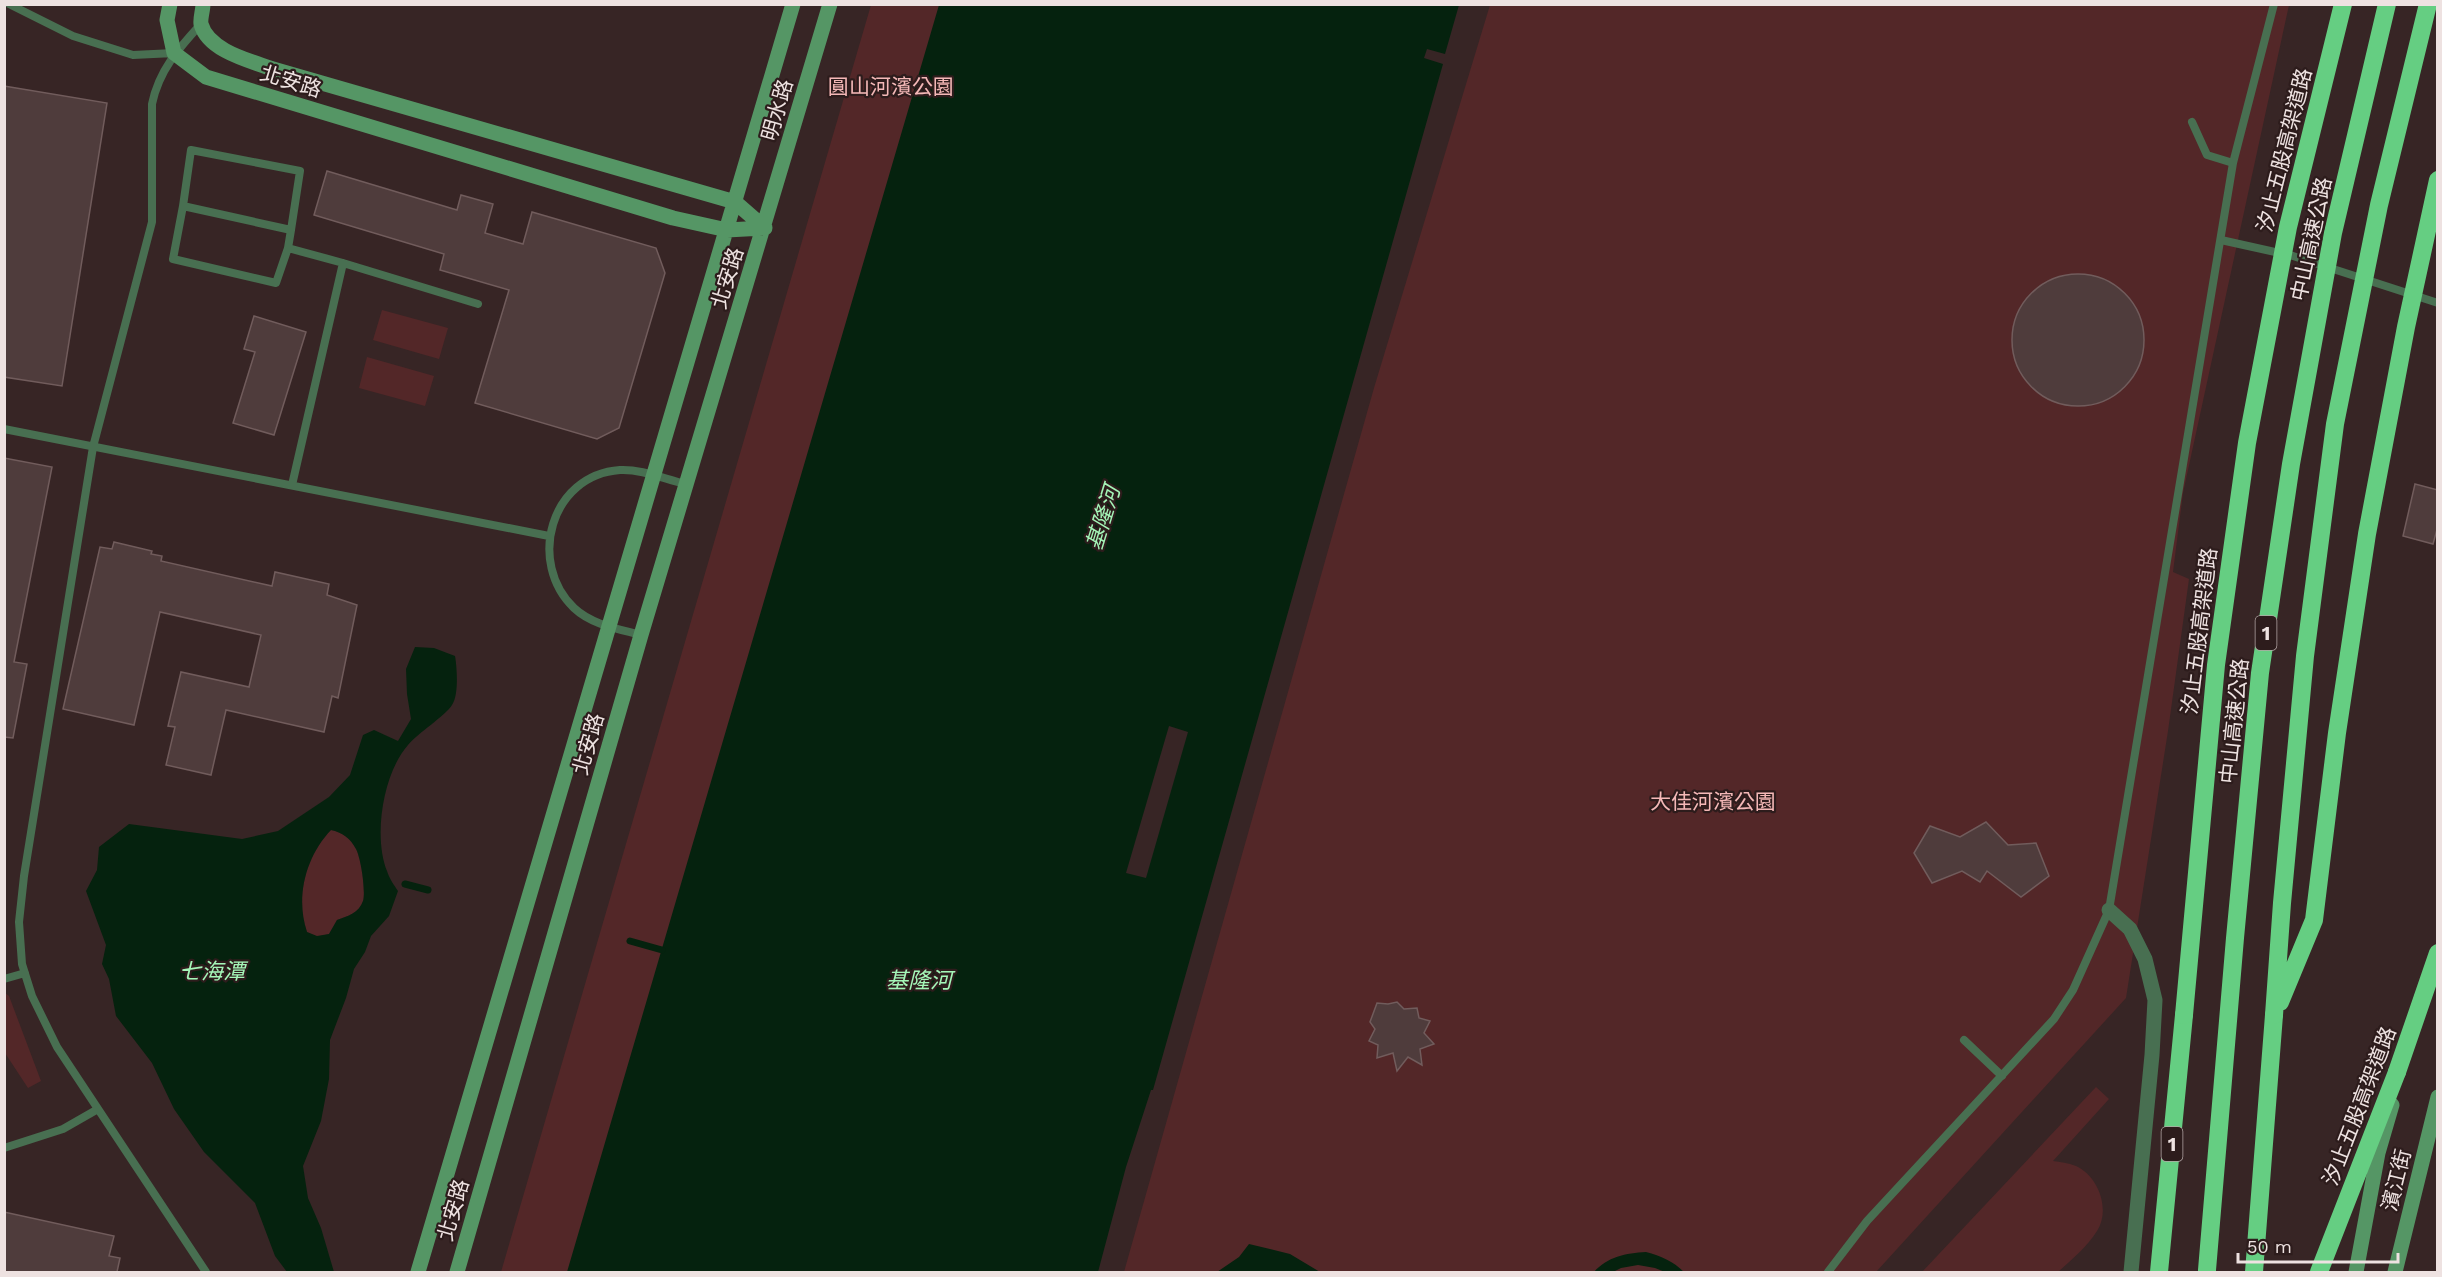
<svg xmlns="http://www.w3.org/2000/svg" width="2442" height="1277" viewBox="0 0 2442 1277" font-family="'Work Sans','Noto Sans TC',sans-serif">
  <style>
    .green { fill: #532728 }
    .water { fill: #05220e; fill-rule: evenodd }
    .pier { fill: #372525 }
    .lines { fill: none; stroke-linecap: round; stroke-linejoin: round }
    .stream { stroke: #05220e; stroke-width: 7 }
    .building { fill: #4f3c3c; stroke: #715c5c; stroke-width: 1.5 }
    .lane { stroke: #486f51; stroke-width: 8 }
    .street { stroke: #486f51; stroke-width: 15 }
    .secondary { stroke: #559665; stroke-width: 15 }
    .highway { stroke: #65ce82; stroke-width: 18 }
    .highway-bridge { stroke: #65ce82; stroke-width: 18 }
    .labels { text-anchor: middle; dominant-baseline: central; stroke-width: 4.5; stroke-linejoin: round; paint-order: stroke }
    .shield { fill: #2d1c1c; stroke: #b4a7a6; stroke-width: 1.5 }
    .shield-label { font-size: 20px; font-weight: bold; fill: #eee2e1 }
    .street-label { font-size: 21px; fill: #eee2e1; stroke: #2d1c1c }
    .park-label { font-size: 21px; fill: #f4b8b7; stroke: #2d1c1c }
    .water-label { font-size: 22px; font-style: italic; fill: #a5f6b8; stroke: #2d1c1c }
  </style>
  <rect width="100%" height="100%" fill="#372525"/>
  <path class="green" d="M 871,5 L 958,5 L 586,1272 L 501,1272 Z
    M 1490,5 L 2289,5 L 2183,493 L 2173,572 L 2189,579 L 2168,731 L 2126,998 L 1876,1272 L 1124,1272 L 1374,388 Z
    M 382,310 L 448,328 L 439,359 L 373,340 Z
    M 367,357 L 434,376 L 425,406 L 359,388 Z
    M 331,830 C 342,832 351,839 356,849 C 361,858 366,892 363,901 C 359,913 348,916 337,920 L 329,934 L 317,937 L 307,932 C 295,897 306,856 331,830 Z
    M 4,992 L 9,996 L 41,1081 L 28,1088 L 5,1053 Z
    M 2096,1087 L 2109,1099 L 2053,1161 C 2060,1162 2068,1163 2076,1166 C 2098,1176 2111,1209 2097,1231 C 2088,1246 2071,1260 2058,1272 L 1922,1272 Z"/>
  <path class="water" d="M 939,5 L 1459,5 L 1445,54 L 1427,49 L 1424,58 L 1443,64 L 1153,1090 L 1151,1090 L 1126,1167 L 1098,1272 L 567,1272 Z
    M 415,647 L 434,648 L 455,656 C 457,667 459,695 452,705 C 445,716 418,733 408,745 C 383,773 373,837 387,871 C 389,878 394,885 398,891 L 389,916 L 371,936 L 365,952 L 354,969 L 346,998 L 330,1040 L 329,1079 L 321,1121 L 303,1166 L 308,1198 L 321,1228 L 334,1272 L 287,1272 L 275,1256 L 255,1203 L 204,1152 L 174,1109 L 152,1063 L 116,1016 L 109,979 L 102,964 L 106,945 L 86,891 L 97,870 L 99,847 L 129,824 L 242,839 L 278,831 L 329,797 L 350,775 L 363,735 L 374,730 L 398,741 L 411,719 L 407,694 L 406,669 ZM 331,830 C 342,832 351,839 356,849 C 361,858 366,892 363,901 C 359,913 348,916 337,920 L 329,934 L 317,936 L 307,932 C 295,897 306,856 331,830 Z
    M 1249,1244 L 1290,1254 L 1320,1272 L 1217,1272 L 1239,1257 Z
    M 1646,1252 C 1661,1256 1673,1261 1684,1272 L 1665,1272 L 1655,1268 L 1638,1265 L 1621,1268 L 1613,1272 L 1594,1272 C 1607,1257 1626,1253 1646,1252 Z"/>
  <path class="pier" d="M 1169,726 L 1188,732 L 1146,878 L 1126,873 Z"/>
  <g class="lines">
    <path class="stream" d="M 405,884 L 428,890
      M 630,941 L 662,950"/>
  </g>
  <path class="building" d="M 4,86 L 107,103 L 62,386 L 4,377 Z
    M 327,171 L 457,210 L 461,195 L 493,204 L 485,233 L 523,244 L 532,212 L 656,248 L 665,273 L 619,428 L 597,439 L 475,403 L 509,290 L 440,270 L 444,254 L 314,215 Z
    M2012 340a66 66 0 1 1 132 0a66 66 0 1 1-132 0Z
    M 254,316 L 306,332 L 274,435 L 233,423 L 255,352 L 244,349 Z
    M 4,458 L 52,467 L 14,662 L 27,664 L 13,738 L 4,737 Z
    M 2415,484 L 2438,490 L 2438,526 L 2433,544 L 2403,536 Z
    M 114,542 L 152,551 L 151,554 L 162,556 L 161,561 L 272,586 L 275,572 L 329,584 L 327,595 L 357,605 L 338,698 L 332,696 L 324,732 L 226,710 L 211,775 L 166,765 L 175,727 L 168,726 L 181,672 L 249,687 L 261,635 L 160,612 L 134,725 L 63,709 L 100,547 L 112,549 Z
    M 1986,822 L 2008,845 L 2036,843 L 2049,876 L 2021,897 L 1987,871 L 1980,882 L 1962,871 L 1932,883 L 1914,853 L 1930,826 L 1960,837 Z
    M 1397,1002 L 1404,1009 L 1417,1008 L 1419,1018 L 1430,1021 L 1424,1033 L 1434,1044 L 1420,1049 L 1422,1065 L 1408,1057 L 1397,1071 L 1393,1053 L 1377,1058 L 1378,1045 L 1369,1041 L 1375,1029 L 1370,1022 L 1377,1003 L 1388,1004 Z
    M 4,1212 L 114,1236 L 109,1256 L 120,1258 L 117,1272 L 4,1272 Z"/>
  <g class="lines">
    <path class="lane" d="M 9,4 L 73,36 L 133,55 L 174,53
      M 201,24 C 179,48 159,70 152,104 L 152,222 L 93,447 L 24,876 L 19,922 L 22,964 L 32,996 L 57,1047 L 206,1272
      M 2192,122 L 2207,155 L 2233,163
      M 183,206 L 291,230 L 288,248 L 276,283 L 173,259 Z
      M 183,206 L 191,150 L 300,171 L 291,230
      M 2221,240 L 2293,256 L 2438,303
      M 288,248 L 343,263
      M 4,429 L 549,536
      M 292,485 L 343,263 L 478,304
      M 641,635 C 619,629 592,625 574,608 C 527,563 550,475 620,470 C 642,469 664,479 686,484
      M 4,979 L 25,973
      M 1964,1040 L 2002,1076
      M 4,1148 L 63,1129 L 98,1109
      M 1828,1272 L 1867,1221 L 2054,1019 L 2073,990 L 2109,910 L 2233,163 L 2274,4"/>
    <path class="street" d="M 2109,910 L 2130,929 L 2145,959 L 2155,1000 L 2152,1055 L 2131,1272"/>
    <path class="secondary" d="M 170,4 L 167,20 L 174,53 L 206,77 L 673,218 L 727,230 L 765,228
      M 203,4 C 203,10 200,19 201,24 C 208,51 251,61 273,69 L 735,202 L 765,228
      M 418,1272 L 793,4
      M 457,1272 L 641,635 L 830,4
      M 2356,1272 L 2378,1153 L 2392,1105
      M 2395,1272 L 2438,1097"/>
    <path class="highway" d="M 2159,1272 L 2184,1015
      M 2254,1272 L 2274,1015
      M 2319,1272 L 2397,1072"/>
    <path class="highway-bridge" d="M 2280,1002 L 2314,920 L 2337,733 L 2367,534 L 2406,327 L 2438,180
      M 2184,1015 L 2216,665 L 2247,443 L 2288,227 L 2343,4
      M 2274,1015 L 2282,903 L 2305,656 L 2335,424 L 2379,205 L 2428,4
      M 2397,1072 L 2438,953
      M 2207,1270 L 2235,938 L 2260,673 L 2291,464 L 2333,233 L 2387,4"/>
  </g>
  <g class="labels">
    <g class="shield">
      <rect x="2255.5" y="616" width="21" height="34" rx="4.5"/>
      <rect x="2161.5" y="1127" width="21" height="34" rx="4.5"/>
    </g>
    <g class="shield-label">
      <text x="2266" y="633">1</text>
      <text x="2172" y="1144">1</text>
    </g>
    <g class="street-label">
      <text transform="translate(291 81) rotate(17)">北安路</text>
      <text transform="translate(777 110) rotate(-74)">明水路</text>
      <text transform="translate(2284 150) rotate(-76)">汐止五股高架道路</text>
      <text transform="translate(2311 239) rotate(-78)">中山高速公路</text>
      <text transform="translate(727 278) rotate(-73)">北安路</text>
      <text transform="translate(2199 631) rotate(-83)">汐止五股高架道路</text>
      <text transform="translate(2234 721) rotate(-84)">中山高速公路</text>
      <text transform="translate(588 744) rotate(-74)">北安路</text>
      <text transform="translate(2359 1106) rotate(-69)">汐止五股高架道路</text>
      <text transform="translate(2396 1180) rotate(-76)">濱江街</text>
      <text transform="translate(453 1210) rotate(-74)">北安路</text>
    </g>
    <g class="park-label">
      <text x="891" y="86">圓山河濱公園</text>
      <text x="1713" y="801">大佳河濱公園</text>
    </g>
    <g class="water-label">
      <text transform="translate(1103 518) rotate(-73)">基隆河</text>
      <text x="212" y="971">七海潭</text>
      <text x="919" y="980">基隆河</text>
    </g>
  </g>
  <rect width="2442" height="1277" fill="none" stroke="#eee2e1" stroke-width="12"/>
  <path d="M2238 1253v9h160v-9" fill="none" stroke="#eee2e1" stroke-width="3"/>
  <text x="2247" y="1253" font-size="18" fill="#eee2e1" stroke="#2d1c1c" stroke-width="4.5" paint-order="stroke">50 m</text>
</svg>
